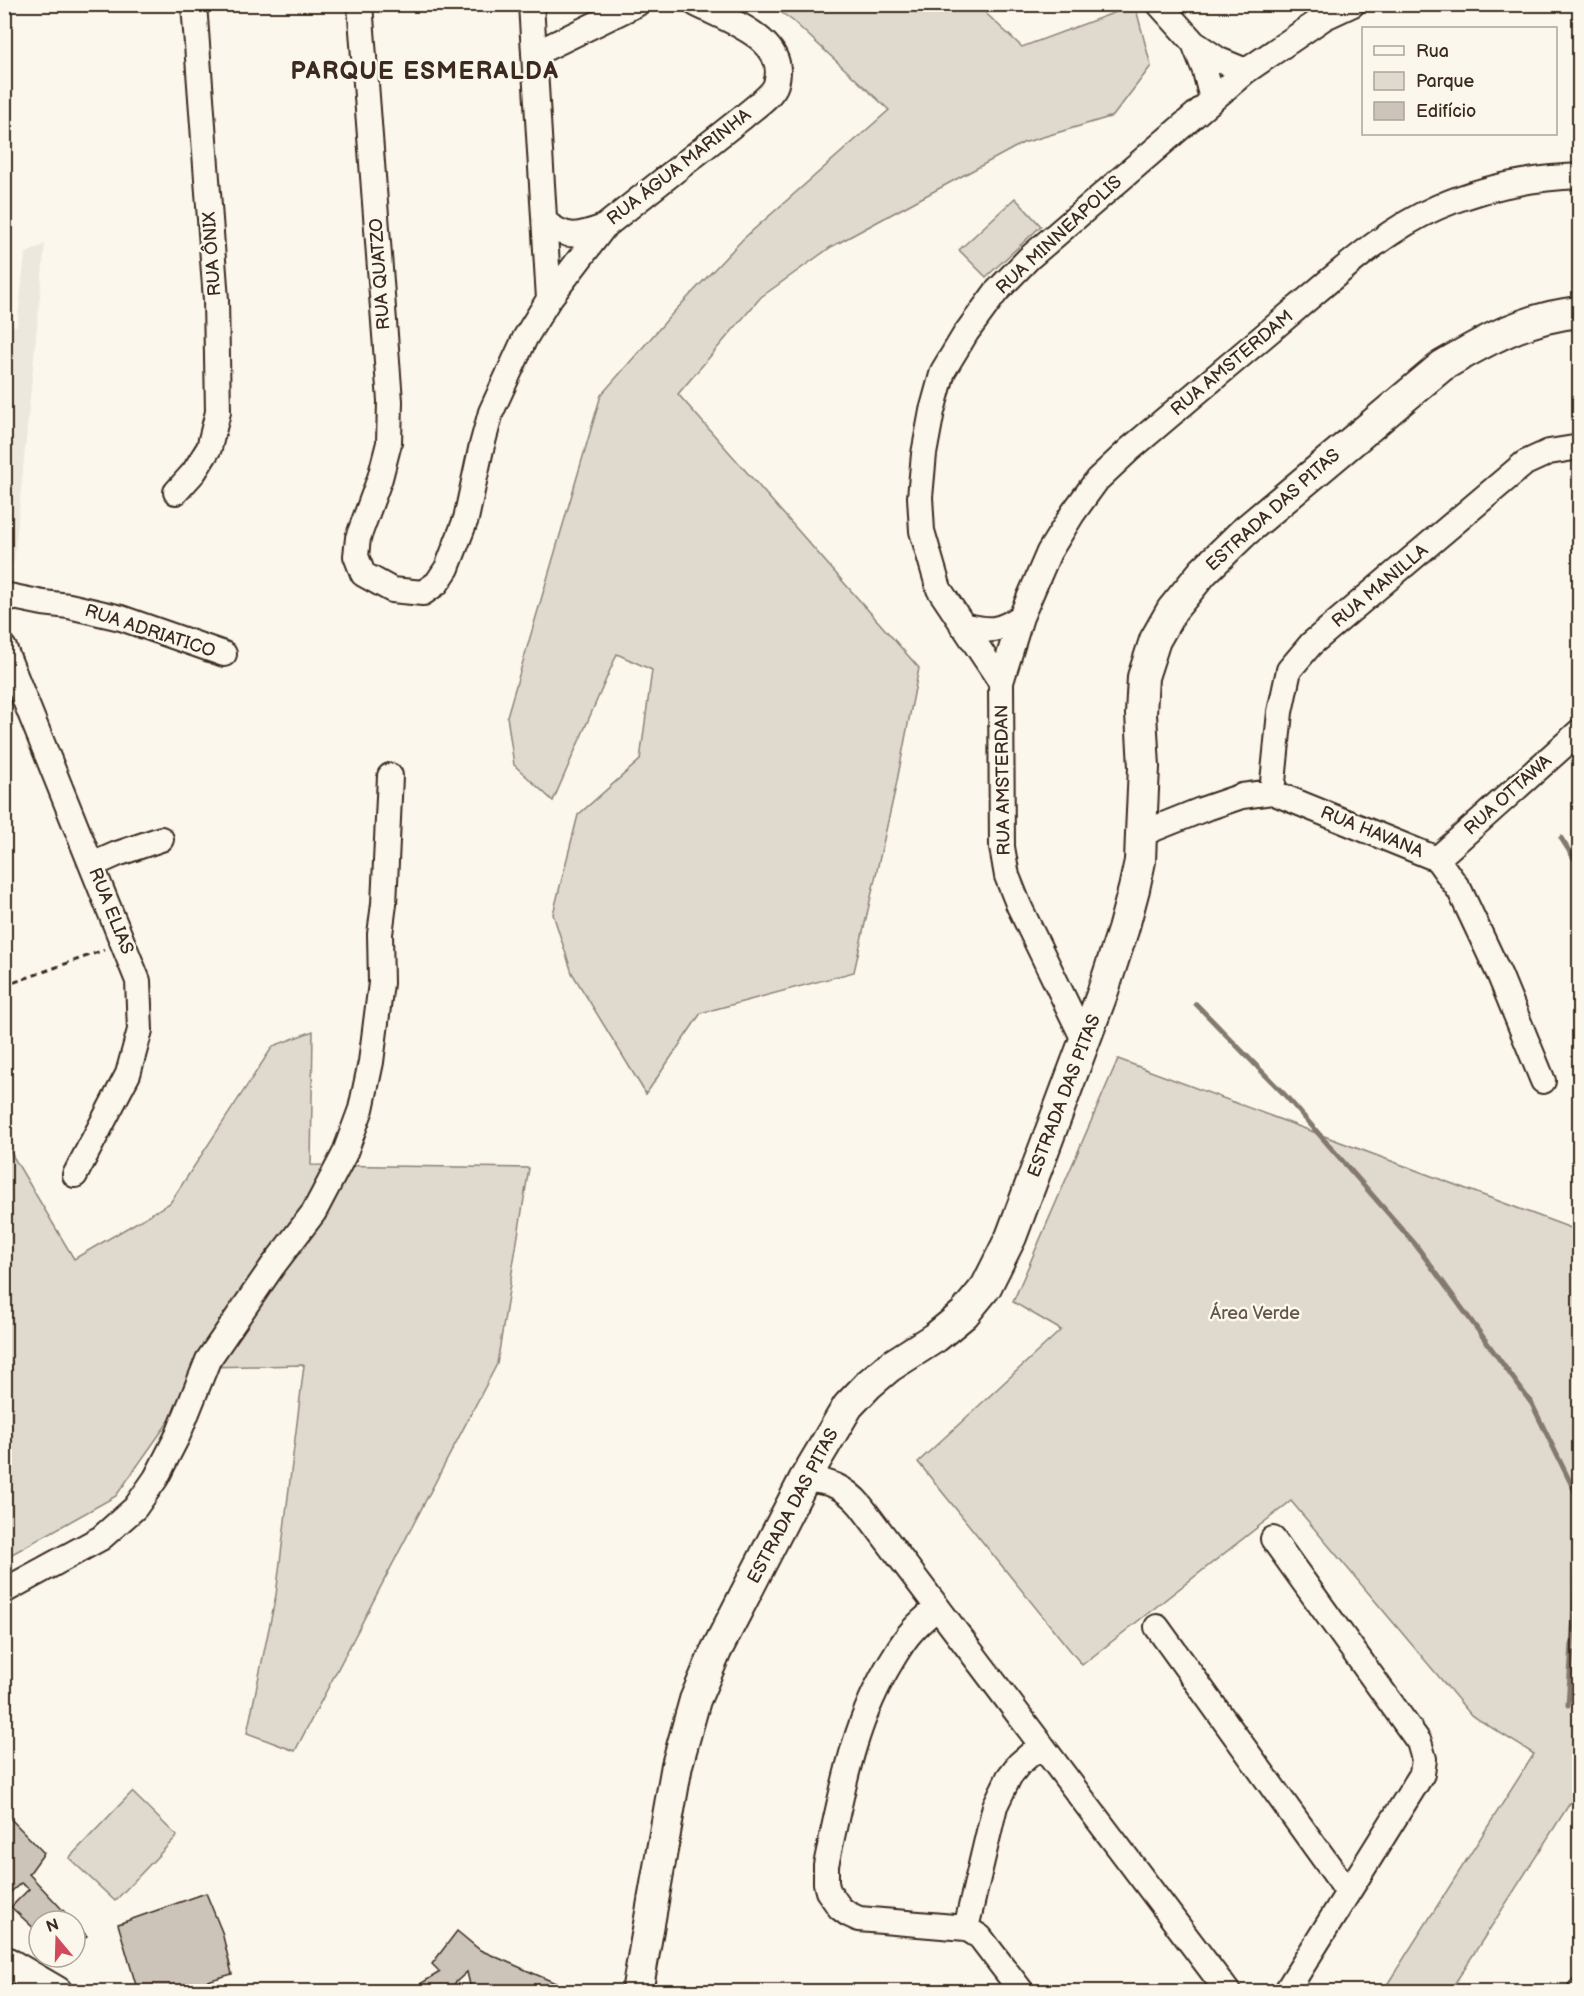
<svg xmlns="http://www.w3.org/2000/svg" width="1584" height="1996" viewBox="0 0 1584 1996" font-family="'Balsamiq Sans',sans-serif">
  <style>
    .built { fill: #ede8dd }
    .green { fill: #dfd9ce; stroke: #8d8276; stroke-width: 1.5 }
    .lines { fill: none; stroke-linecap: round; stroke-linejoin: round }
    .stream { stroke: #85796d; stroke-width: 5 }
    .building { fill: #ccc4b9; stroke: #3b2a1e; stroke-width: 1.5 }
    .minor-casing { stroke: #3b2a1e; stroke-width: 28 }
    .major-casing { stroke: #3b2a1e; stroke-width: 34 }
    .path { stroke: #3b2a1e; stroke-width: 3; stroke-dasharray: 6 4.5; stroke-linecap: butt }
    .minor { stroke: #fbf7ec; stroke-width: 24 }
    .major { stroke: #fbf7ec; stroke-width: 30 }
    .labels { text-anchor: middle; dominant-baseline: central; stroke-width: 5; stroke-linejoin: round; paint-order: stroke }
    .street-label { font-size: 18px; fill: #3b2a1e; stroke: #fbf7ec }
    .park-label { font-size: 18px; fill: #64564a; stroke: #fbf7ec }
    .district-label { font-size: 24px; font-weight: bold; letter-spacing: 1.5px; fill: #3b2a1e; stroke: #fbf7ec }
  </style>
  <rect width="100%" height="100%" fill="#fbf7ec"/>
  <filter id="ink" filterUnits="userSpaceOnUse"><feTurbulence type="fractalNoise" baseFrequency=".0167" numOctaves="2"/><feDisplacementMap in="SourceGraphic" scale="12" xChannelSelector="R" yChannelSelector="G"/><feConvolveMatrix kernelMatrix="1 2 1 2 8 2 1 2 1" color-interpolation-filters="sRGB"/></filter>
  <g filter="url(#ink)">
    <path class="built" d="M 45,244 L 14,562 L 5,563 L 5,325 L 17,326 L 25,254 Z"/>
    <path class="green" d="M 771,5 L 977,5 L 1022,47 L 1135,5 L 1151,66 L 1113,116 L 1023,143 L 831,247 L 761,297 L 678,394 L 919,668 L 896,786 L 854,972 L 701,1013 L 646,1094 L 572,973 L 553,914 L 578,815 L 640,760 L 652,670 L 617,654 L 553,801 L 514,765 L 507,716 L 601,395 L 672,314 L 743,239 L 889,110 L 793,21 Z
      M 1015,198 L 1041,226 L 986,277 L 959,250 Z
      M 313,1031 L 311,1165 L 529,1168 L 497,1364 L 295,1751 L 247,1733 L 276,1595 L 304,1365 L 207,1367 L 116,1496 L 5,1558 L 4,1141 L 74,1259 L 170,1203 L 273,1046 Z
      M 1118,1059 L 1579,1231 L 1579,1789 L 1450,1991 L 1383,1991 L 1534,1754 L 1471,1715 L 1291,1501 L 1082,1665 L 918,1462 L 1061,1330 L 1013,1302 Z
      M 132,1792 L 177,1836 L 115,1901 L 69,1858 Z"/>
    <g class="lines">
      <path class="stream" d="M 1561,838 L 1580,868
        M 1196,1004 L 1284,1094 L 1415,1244 L 1532,1404 L 1578,1498 L 1577,1568 L 1568,1705
        M 1570,1699 L 1580,1675"/>
    </g>
    <path class="building" d="M 4,1812 L 44,1853 L 29,1874 L 73,1921 L 39,1921 L 39,1933 L 11,1907 L 29,1889 L 21,1883 L 4,1898 Z
      M 206,1893 L 222,1932 L 232,1974 L 169,1992 L 138,1992 L 118,1924 Z
      M 75,1924 L 87,1936 L 75,1946 Z
      M 457,1931 L 480,1950 L 576,1992 L 488,1992 L 470,1985 L 467,1972 L 455,1983 L 451,1992 L 416,1992 L 420,1984 L 440,1972 L 432,1964 Z"/>
    <g class="lines">
      <defs>
        <path id="minor" d="M 360,4 L 390,401 L 389,443 L 380,478 L 358,538 L 356,556 L 363,574 L 392,590 L 423,593 L 437,583 L 447,568 L 466,519 L 481,449 L 491,412 L 525,338 L 549,299 L 604,227 L 743,117 C 752,109 773,95 776,84 C 790,39 726,20 696,4
          M 531,4 L 549,299
          M 1159,4 L 1194,43 L 1219,60 L 1246,71
          M 1194,43 L 1205,71 L 1212,99
          M 534,54 L 637,4
          M 545,222 C 567,240 579,236 604,227
          M 176,492 L 194,472 L 209,448 L 218,412 L 216,300 L 194,4
          M 4,595 L 43,603 L 69,606 L 121,618 L 224,654
          M 962,625 C 990,631 996,633 1021,617
          M 4,648 L 138,981 L 140,1030 L 128,1074 L 75,1175
          M 1001,682 L 939,589 L 922,531 L 920,497 L 924,454 L 932,411 L 943,371 L 966,333 L 996,292 L 1029,258 L 1246,71 L 1325,17 L 1353,4
          M 1272,792 L 1280,712 L 1289,670 L 1311,644 L 1525,463 L 1549,452 L 1580,447
          M 1141,834 L 1201,810 L 1242,796 L 1272,792 L 1437,859 L 1460,891 L 1500,976 L 1543,1081
          M 1437,859 L 1580,731
          M 92,865 L 117,854 L 161,839
          M 1084,1040 L 1019,906 L 1007,876 L 1002,847 L 1001,682 L 1021,617 L 1049,552 L 1073,513 L 1097,480 L 1130,449 C 1186,402 1242,354 1297,308 C 1341,271 1385,230 1438,207 C 1481,188 1532,178 1580,176
          M 804,1480 C 828,1480 845,1487 861,1506 L 1228,1992
          M 1273,1539 L 1419,1742 L 1424,1759 L 1422,1774 L 1286,1992
          M 4,1591 L 101,1538 L 135,1508 L 156,1478 L 178,1435 L 208,1360 L 272,1267 L 314,1212 L 344,1155 L 361,1109 L 371,1062 L 381,983 L 380,934 L 384,904 L 390,776
          M 936,1608 C 929,1615 920,1622 913,1630 C 905,1638 898,1650 892,1660 C 853,1723 842,1793 826,1865 L 826,1883 L 828,1891 L 840,1908 L 848,1914 L 859,1919 L 966,1928 L 980,1937 L 1022,1992
          M 1157,1627 L 1348,1892
          M 966,1928 L 995,1806 L 1009,1777 L 1019,1764 L 1041,1745
          M 1579,1992 L 1580,1991"/>
        <path id="major" d="M 4,1961 L 57,1992
          M 637,1992 L 677,1765 L 695,1700 L 716,1651 L 804,1480 L 848,1406 L 869,1384 L 889,1367 L 936,1337 L 964,1314 L 986,1287 L 1011,1237 L 1101,997 L 1123,930 L 1134,889 L 1140,861 L 1141,834 L 1144,767 L 1141,714 L 1143,677 L 1155,640 L 1172,610 L 1203,572 L 1243,533 L 1442,366 C 1486,340 1527,317 1580,312"/>
      </defs>
      <use href="#minor" class="minor-casing"/>
      <use href="#major" class="major-casing"/>
      <path class="path" d="M 380,6 L 396,4
        M 4,986 L 104,950"/>
      <use href="#minor" class="minor"/>
      <use href="#major" class="major"/>
    </g>
  </g>
  <g class="labels">
    <g class="street-label">
      <text transform="translate(679 167) rotate(-38)">RUA ÁGUA MARINHA</text>
      <text transform="translate(1059 235) rotate(-43)">RUA MINNEAPOLIS</text>
      <text transform="translate(212 254) rotate(-94)">RUA ÔNIX</text>
      <text transform="translate(380 274) rotate(-94)">RUA QUATZO</text>
      <text transform="translate(1232 363) rotate(-40)">RUA AMSTERDAM</text>
      <text transform="translate(1273 510) rotate(-42)">ESTRADA DAS PITAS</text>
      <text transform="translate(1380 586) rotate(-40)">RUA MANILLA</text>
      <text transform="translate(150 631) rotate(18)">RUA ADRIATICO</text>
      <text transform="translate(1003 780) rotate(-91)">RUA AMSTERDAN</text>
      <text transform="translate(1508 795) rotate(-42)">RUA OTTAWA</text>
      <text transform="translate(1372 832) rotate(22)">RUA HAVANA</text>
      <text transform="translate(111 911) rotate(68)">RUA ELIAS</text>
      <text transform="translate(1064 1096) rotate(-69)">ESTRADA DAS PITAS</text>
      <text transform="translate(793 1506) rotate(-62)">ESTRADA DAS PITAS</text>
    </g>
    <g class="park-label">
      <text x="1255" y="1313">Área Verde</text>
    </g>
    <g class="district-label">
      <text x="425" y="71">PARQUE ESMERALDA</text>
    </g>
  </g>
  <rect width="1584" height="1996" fill="none" stroke="#fbf7ec" stroke-width="24"/>
  <rect x="12" y="12" width="1560" height="1972" fill="none" stroke="#3b2a1e" stroke-width="2" filter="url(#ink)"/>
  <rect x="1362" y="27" width="195" height="108" fill="#fbf7ec" stroke="#aea59a" stroke-width="1.5"/>
  <rect x="1374" y="46" width="30" height="9" fill="#fbf7ec" stroke="#aea59a" stroke-width="1.5"/>
  <text x="1416" y="57" font-size="18" fill="#3b2a1e">Rua</text>
  <rect x="1374" y="72" width="30" height="18" fill="#dfd9ce" stroke="#aea59a" stroke-width="1.5"/>
  <text x="1416" y="87" font-size="18" fill="#3b2a1e">Parque</text>
  <rect x="1374" y="102" width="30" height="18" fill="#ccc4b9" stroke="#aea59a" stroke-width="1.5"/>
  <text x="1416" y="117" font-size="18" fill="#3b2a1e">Edifício</text>
  <g transform="translate(57 1939) rotate(341)"><circle r="28" fill="#fbf7ec" stroke="#aea59a" stroke-width="1.5"/>
  <path d="M0-4.5L10 22L0 15L-10 22Z" fill="#d1495b"/>
  <text y="-9" font-size="16" font-weight="bold" text-anchor="middle" fill="#3b2a1e">N</text>
  </g>
</svg>
